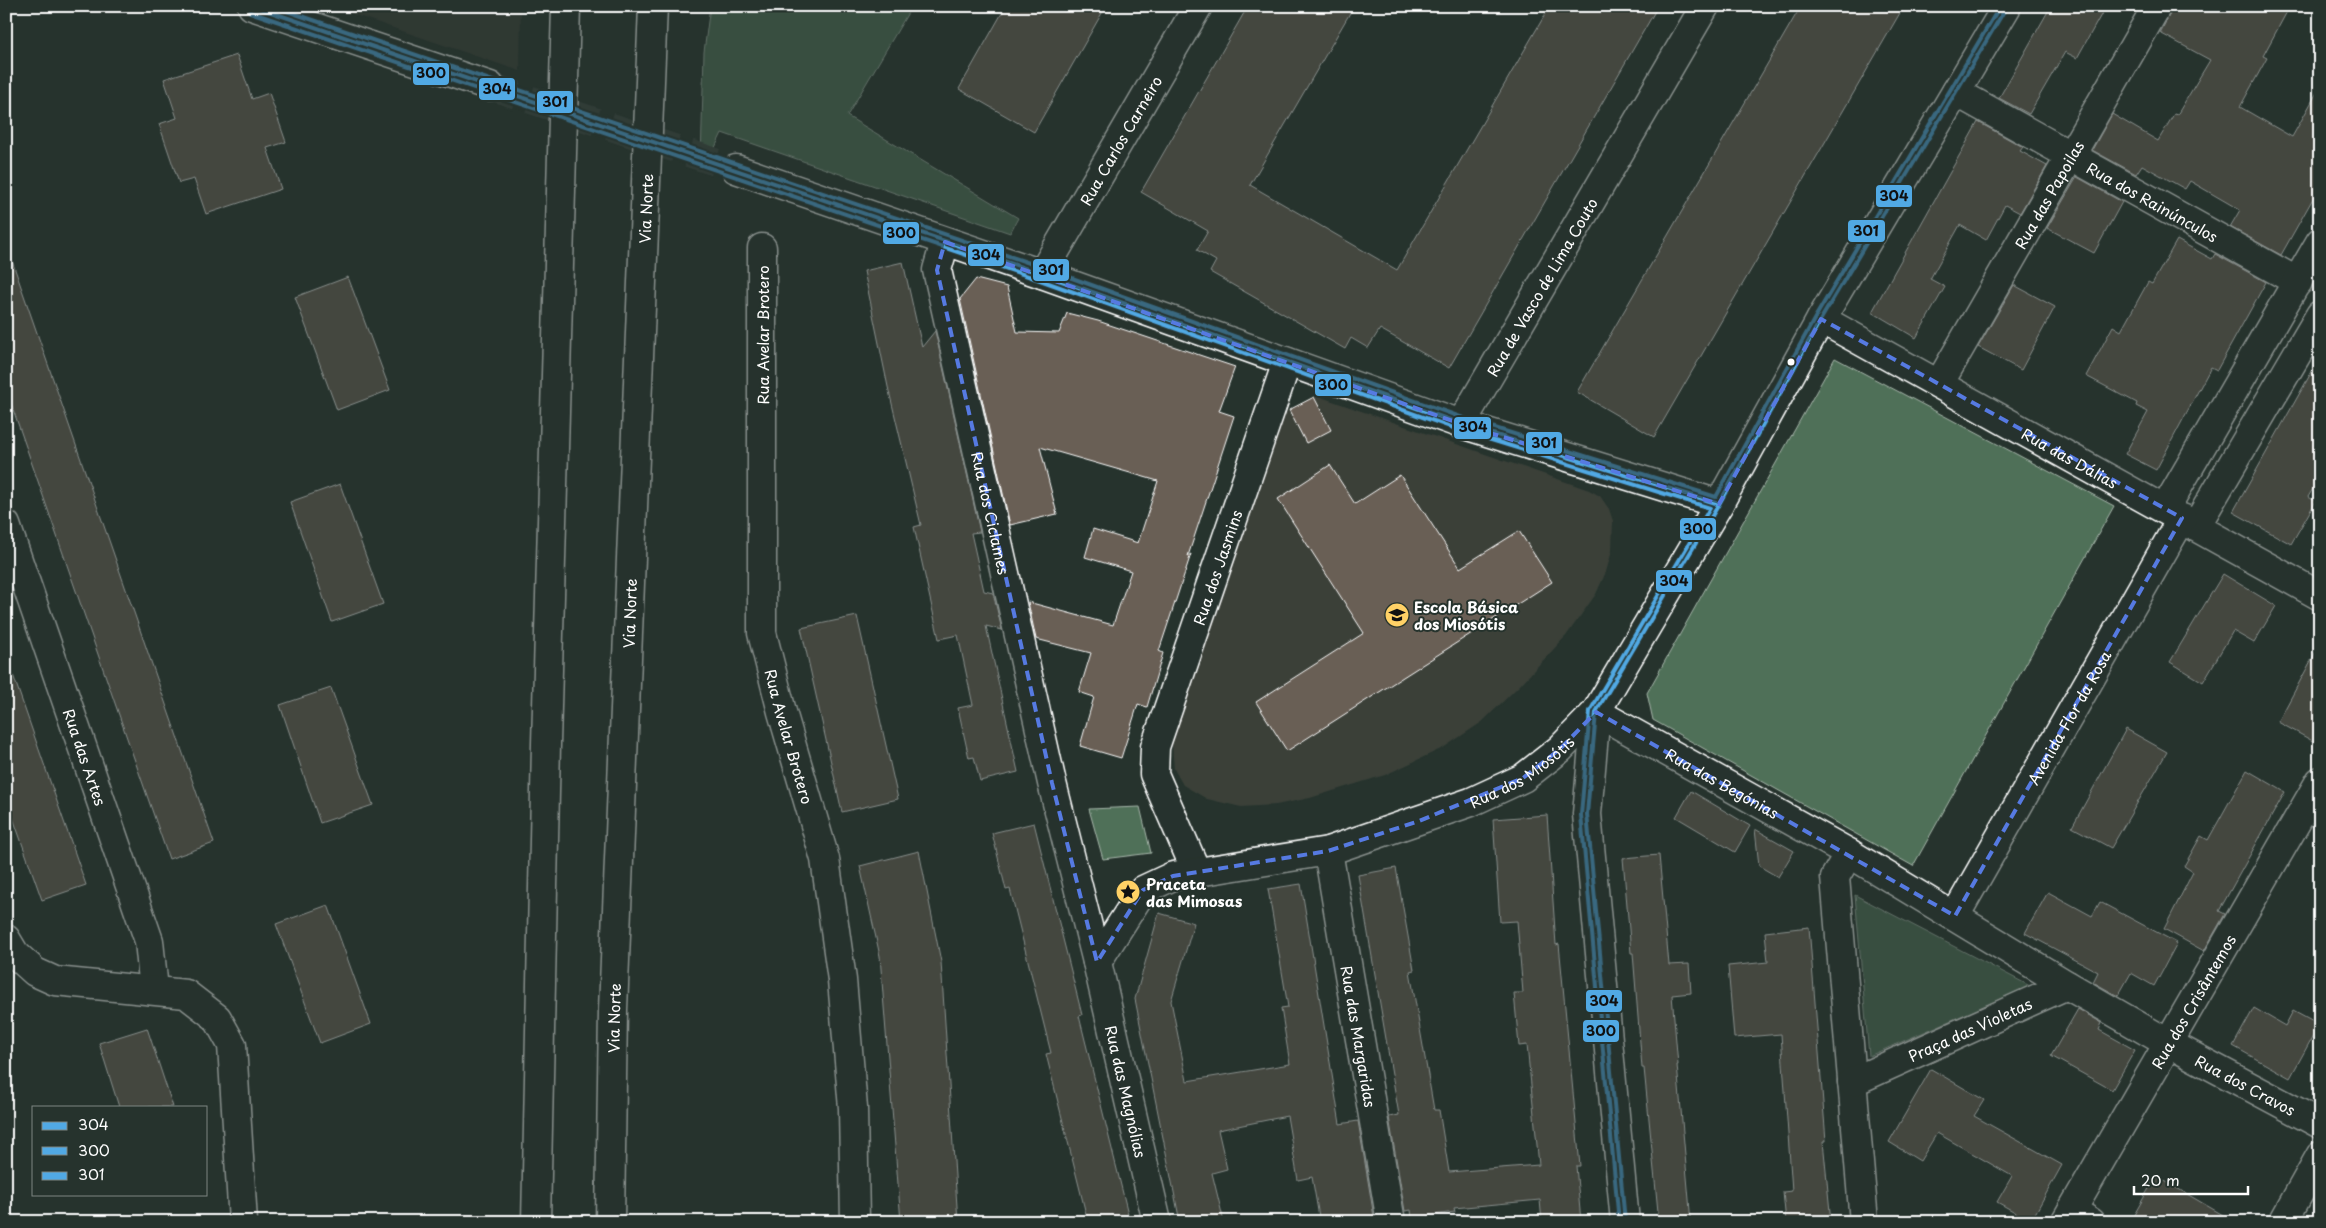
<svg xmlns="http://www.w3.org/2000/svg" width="2326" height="1228" viewBox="0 0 2326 1228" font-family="'Playpen Sans',sans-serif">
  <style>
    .built { fill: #3a4039 }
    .green { fill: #507059; stroke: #a8b8ac }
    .building { fill: #695e54; stroke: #fff }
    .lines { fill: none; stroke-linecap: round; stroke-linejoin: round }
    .minor-tunnel { stroke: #3c4742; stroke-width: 28; stroke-dasharray: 28 14; stroke-linecap: butt }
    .minor-casing { stroke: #fff; stroke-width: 31 }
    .highway-casing { stroke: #fff; stroke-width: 31 }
    .minor { stroke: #26332d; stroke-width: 28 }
    .highway { stroke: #26332d; stroke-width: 28 }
    .bus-1-casing { stroke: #26332d; stroke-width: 8 }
    .bus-2-casing { stroke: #26332d; stroke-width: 8 }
    .bus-3-casing { stroke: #26332d; stroke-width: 8 }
    .bus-1 { stroke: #51a9e4; stroke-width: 4 }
    .bus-2 { stroke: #51a9e4; stroke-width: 4 }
    .bus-3 { stroke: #51a9e4; stroke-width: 4 }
    .marked { fill: none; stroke: #567ae2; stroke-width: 4; stroke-dasharray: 10 6; stroke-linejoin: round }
    .bus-dot { fill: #fff; stroke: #26332d; stroke-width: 2 }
    .labels { text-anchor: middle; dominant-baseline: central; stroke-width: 4; stroke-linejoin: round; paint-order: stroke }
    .street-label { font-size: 15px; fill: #fff; stroke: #26332d }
    .poi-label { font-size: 15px; font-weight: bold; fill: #fff; stroke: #26332d; text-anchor: start }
    .line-badge { stroke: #26332d; stroke-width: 2 }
    .pale-badge-label { font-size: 14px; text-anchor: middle; font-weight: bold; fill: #111 }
  </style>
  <rect width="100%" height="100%" fill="#26332d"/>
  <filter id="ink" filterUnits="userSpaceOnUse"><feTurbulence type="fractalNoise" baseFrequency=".02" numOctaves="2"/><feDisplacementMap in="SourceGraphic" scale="10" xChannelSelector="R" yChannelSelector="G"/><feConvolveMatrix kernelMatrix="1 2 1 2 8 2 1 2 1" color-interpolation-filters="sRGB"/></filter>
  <g filter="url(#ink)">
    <path class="built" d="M 329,6 L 521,6 L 520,71 Z
      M 1318,396 L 1589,490 L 1600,496 L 1609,509 L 1613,521 L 1612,551 L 1606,572 L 1596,594 L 1566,636 L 1520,685 L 1482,722 L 1443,748 L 1385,775 L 1310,798 L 1276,805 L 1241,807 L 1207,799 L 1183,785 L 1174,769 L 1172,744 L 1267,449 L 1280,417 L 1289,410 Z"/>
    <path class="green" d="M 710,6 L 912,6 L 847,116 L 1018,218 L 1010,233 L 722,133 L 708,162 L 701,160 L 704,52 Z
      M 1835,358 L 2114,506 L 1913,866 L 1653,720 L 1647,693 Z
      M 1140,807 L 1151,853 L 1103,859 L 1089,809 Z
      M 1855,895 L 2030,986 L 1869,1056 Z"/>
    <path class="building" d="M 1006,6 L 1106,6 L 1034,132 L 959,89 Z
      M 1248,6 L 1354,6 L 1250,185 L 1397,270 L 1550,6 L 1658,6 L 1449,368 L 1380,329 L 1368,348 L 1351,338 L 1345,349 L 1210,272 L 1216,261 L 1197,250 L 1208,231 L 1141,192 Z
      M 1801,6 L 1904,6 L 1654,437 L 1577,392 Z
      M 2051,6 L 2106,6 L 2077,58 L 2065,52 L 2029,114 L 1999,98 Z
      M 2174,6 L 2290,6 L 2263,56 L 2267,58 L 2240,107 L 2292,137 L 2320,87 L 2320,186 L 2281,255 L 2230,227 L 2240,210 L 2190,181 L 2185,189 L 2142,165 L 2136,174 L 2092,150 L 2112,114 L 2158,141 L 2174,114 L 2177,115 L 2210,60 L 2160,33 Z
      M 237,55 L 252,99 L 269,93 L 286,142 L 267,148 L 281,189 L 206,214 L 194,179 L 179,183 L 159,124 L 177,118 L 164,79 Z
      M 1978,122 L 2023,147 L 2020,151 L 2047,166 L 2020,213 L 2005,205 L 1986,240 L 1960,225 L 1930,279 L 1945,287 L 1916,338 L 1872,312 Z
      M 2077,177 L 2122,202 L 2094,253 L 2047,228 Z
      M 2177,240 L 2212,259 L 2215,254 L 2266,282 L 2217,370 L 2211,367 L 2156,470 L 2125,454 L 2148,412 L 2136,406 L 2137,403 L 2086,376 L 2113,326 L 2121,331 L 2148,282 L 2152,284 Z
      M 6,258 L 11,258 L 214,843 L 169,859 L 6,389 Z
      M 903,262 L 922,347 L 935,331 L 980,532 L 971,533 L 984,591 L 993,593 L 1002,630 L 986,626 L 1018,772 L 980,781 L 974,757 L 969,758 L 958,708 L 973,705 L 958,635 L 939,639 L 914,527 L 921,525 L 888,387 L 864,271 Z
      M 348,277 L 390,390 L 337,410 L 295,297 Z
      M 976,279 L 1007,287 L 1017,332 L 1059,333 L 1067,313 L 1098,321 L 1235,367 L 1219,411 L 1234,416 L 1188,556 L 1191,554 L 1159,651 L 1163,653 L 1147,707 L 1138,704 L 1121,758 L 1080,746 L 1094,697 L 1079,692 L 1091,653 L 1036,639 L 1028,602 L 1113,625 L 1131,571 L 1085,557 L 1093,529 L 1138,543 L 1158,481 L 1040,447 L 1057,514 L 1010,525 L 960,299 Z
      M 2014,285 L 2055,307 L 2021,370 L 1978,347 Z
      M 2320,357 L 2320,477 L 2308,497 L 2316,501 L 2291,544 L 2233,512 Z
      M 1314,397 L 1331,430 L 1306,443 L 1289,410 Z
      M 1330,465 L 1355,504 L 1400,475 L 1460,568 L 1519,531 L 1552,582 L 1287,751 L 1256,702 L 1364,633 L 1278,499 Z
      M 340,484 L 383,604 L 332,622 L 290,502 Z
      M 2223,574 L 2276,606 L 2254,643 L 2233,631 L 2203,682 L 2170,662 Z
      M 857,616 L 898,799 L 842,812 L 801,628 Z
      M 2320,644 L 2320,745 L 2278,722 Z
      M 11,669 L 86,885 L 42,900 L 6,798 L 6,670 Z
      M 331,688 L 373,805 L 320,823 L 280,705 Z
      M 2126,729 L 2167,752 L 2111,848 L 2072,827 Z
      M 2247,770 L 2285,792 L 2219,911 L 2225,914 L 2204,951 L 2164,929 L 2193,872 L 2184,866 L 2201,836 L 2208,840 Z
      M 1691,791 L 1750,826 L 1735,852 L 1676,817 Z
      M 1547,815 L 1556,945 L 1559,944 L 1580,1166 L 1576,1166 L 1581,1222 L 1542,1222 L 1540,1200 L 1454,1208 L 1455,1212 L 1412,1218 L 1411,1210 L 1405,1211 L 1389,1117 L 1399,1115 L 1358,875 L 1396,868 L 1414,970 L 1410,971 L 1434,1110 L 1439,1110 L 1449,1172 L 1539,1165 L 1527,1045 L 1519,1046 L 1514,993 L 1523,993 L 1517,921 L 1500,922 L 1493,819 Z
      M 1034,823 L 1082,1015 L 1079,1016 L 1130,1222 L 1088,1222 L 1046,1054 L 1051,1053 L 1010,889 L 1006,890 L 992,833 Z
      M 1755,829 L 1794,851 L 1778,877 L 1759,866 Z
      M 919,851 L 941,962 L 958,1222 L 901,1222 L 880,956 L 860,866 Z
      M 1659,855 L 1669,965 L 1689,964 L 1691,993 L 1672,995 L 1678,1065 L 1677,1065 L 1691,1222 L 1659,1222 L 1644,1068 L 1642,1068 L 1633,953 L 1631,953 L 1623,858 Z
      M 1301,884 L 1340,1124 L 1358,1121 L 1374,1217 L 1345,1222 L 1320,1222 L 1312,1177 L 1298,1180 L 1287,1116 L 1218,1130 L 1227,1169 L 1212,1173 L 1224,1222 L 1180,1222 L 1135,999 L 1159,913 L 1194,923 L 1171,1001 L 1187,1081 L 1290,1064 L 1281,1008 L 1288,1007 L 1268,889 Z
      M 2048,892 L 2092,916 L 2100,902 L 2177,943 L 2154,986 L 2131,973 L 2118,996 L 2093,982 L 2098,972 L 2025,933 Z
      M 328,905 L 371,1024 L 320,1043 L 276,924 Z
      M 1809,927 L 1826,1141 L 1823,1141 L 1831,1222 L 1786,1222 L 1783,1192 L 1792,1191 L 1781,1034 L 1734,1038 L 1728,966 L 1768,962 L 1765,932 Z
      M 2254,1008 L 2285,1026 L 2293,1011 L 2319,1025 L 2290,1078 L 2233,1046 Z
      M 2078,1009 L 2102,1023 L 2099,1030 L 2135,1050 L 2112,1090 L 2051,1056 Z
      M 147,1028 L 173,1107 L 119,1107 L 99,1043 Z
      M 1931,1069 L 1984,1100 L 1974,1116 L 2062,1165 L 2031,1221 L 1997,1202 L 2012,1176 L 1937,1133 L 1920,1161 L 1889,1142 Z
      M 2156,1176 L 2235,1222 L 2130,1222 Z"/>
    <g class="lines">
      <path class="minor-tunnel" d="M 490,86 L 736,169"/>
      <defs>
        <g id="minor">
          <path d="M 252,6 L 490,86"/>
          <path id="s1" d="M 1956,92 L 2298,282"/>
          <path d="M 736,169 L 1042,274 L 1461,424 L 1719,504"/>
          <path id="s2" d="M 945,242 L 937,270 L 1052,783 L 1097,962 L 1157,1222"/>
          <path id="s3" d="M 762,248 L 762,633 L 782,712 L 825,859 L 842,980 L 853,1108 L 855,1222"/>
          <path id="s4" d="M 1042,274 L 1198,6"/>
          <path id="s5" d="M 1821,319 L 2320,596"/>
          <path id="s6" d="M 1939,384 L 2157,6"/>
          <path id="s7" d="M 1461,424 L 1705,6"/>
          <path d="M 2165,509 L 2320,242"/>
          <path id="s8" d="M 6,525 L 149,941 L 154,990"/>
          <path d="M 2196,526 L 2320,315"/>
          <path id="s9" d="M 1596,712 L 1849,853 L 2067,985 L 2168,1043 L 2320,1124"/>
          <path d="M 1596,712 L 1587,814 L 1625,1222"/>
          <path id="s10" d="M 1328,851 L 1391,1222"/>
          <path d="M 1849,853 L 1835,877 L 1864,1222"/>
          <path id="s11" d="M 1197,873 L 1154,774 L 1155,747 L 1287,362"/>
          <path id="s12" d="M 1955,916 L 2182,518"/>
          <path d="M 6,939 L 15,954 L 35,972 L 55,981 L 186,994 L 217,1018 L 232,1045 L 243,1222"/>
          <path id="s13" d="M 1097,962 L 1143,890 L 1173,876 L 1328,851 L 1471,802 L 1523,778 L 1560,749 L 1596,712 L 1719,504 L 1821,319 L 2007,6"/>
          <path id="s14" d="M 1852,1082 L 2067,985"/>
          <path d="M 2072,1210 L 2091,1222"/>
          <path id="s15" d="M 2065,1222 L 2320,781"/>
          <path d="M 2283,1222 L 2320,1156"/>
        </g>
        <g id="highway">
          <path d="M 536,1222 L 546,744 L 566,6"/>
          <path id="s16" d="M 610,1222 L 613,1010 L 653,6"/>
        </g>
      </defs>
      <use href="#minor" class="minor-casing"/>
      <use href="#highway" class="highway-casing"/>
      <use href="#minor" class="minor"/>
      <use href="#highway" class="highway"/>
      <defs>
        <path id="bus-1" d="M 253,6 L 1042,274 L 1461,424 L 1719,504
          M 1625,1222 L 1587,814 L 1596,712 L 1719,504 L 1821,319 L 2007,6"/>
        <path id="bus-2" d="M 250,12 L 1040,280 L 1459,430 L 1710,508 L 1590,711 L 1581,815 L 1619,1222"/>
        <path id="bus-3" d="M 272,6 L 1044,268 L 1463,418 L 1716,497 L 1816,316 L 2000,6"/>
      </defs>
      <use href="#bus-1" class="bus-1-casing"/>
      <use href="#bus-2" class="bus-2-casing"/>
      <use href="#bus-3" class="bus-3-casing"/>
      <use href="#bus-1" class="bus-1"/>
      <use href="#bus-2" class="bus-2"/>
      <use href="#bus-3" class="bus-3"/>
    </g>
  </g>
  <path d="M0 0H2326V1228H0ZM 945,242 L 1461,424 L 1719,504 L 1821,319 L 2182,518 L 1955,916 L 1596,712 L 1560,749 L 1523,778 L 1419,821 L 1328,851 L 1173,876 L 1143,890 L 1097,962 L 1052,783 L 937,270 Z" fill="#26332d" fill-opacity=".55" fill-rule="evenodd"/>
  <path class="marked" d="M 945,242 L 1461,424 L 1719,504 L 1821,319 L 2182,518 L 1955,916 L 1596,712 L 1560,749 L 1523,778 L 1419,821 L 1328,851 L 1173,876 L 1143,890 L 1097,962 L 1052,783 L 937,270 Z"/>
  <defs>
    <symbol id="school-disc" viewBox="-11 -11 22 22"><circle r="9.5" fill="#ffd166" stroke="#26332d"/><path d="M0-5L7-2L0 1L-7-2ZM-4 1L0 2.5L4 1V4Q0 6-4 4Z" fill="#111"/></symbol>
    <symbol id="sight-disc" viewBox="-11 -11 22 22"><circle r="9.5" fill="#ffd166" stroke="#26332d"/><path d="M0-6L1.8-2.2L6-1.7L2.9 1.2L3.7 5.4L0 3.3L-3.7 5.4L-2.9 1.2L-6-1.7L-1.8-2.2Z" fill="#111"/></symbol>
  </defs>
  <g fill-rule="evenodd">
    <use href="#school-disc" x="1383" y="601" width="28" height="28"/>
    <use href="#sight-disc" x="1114" y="878" width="28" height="28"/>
  </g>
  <circle class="bus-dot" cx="1791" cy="362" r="4.5"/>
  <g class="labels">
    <g class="street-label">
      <text stroke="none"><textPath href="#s4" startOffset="155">Rua Carlos Carneiro</textPath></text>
      <text stroke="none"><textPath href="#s6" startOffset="219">Rua das Papoilas</textPath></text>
      <text stroke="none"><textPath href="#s1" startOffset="225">Rua dos Rainúnculos</textPath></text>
      <text stroke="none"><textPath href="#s16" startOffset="1014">Via Norte</textPath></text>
      <text stroke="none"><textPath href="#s7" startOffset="159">Rua de Vasco de Lima Couto</textPath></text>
      <text transform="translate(762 335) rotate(-90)">Rua Avelar Brotero</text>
      <text stroke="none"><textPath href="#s5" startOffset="285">Rua das Dálias</textPath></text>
      <text stroke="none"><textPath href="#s2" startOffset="278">Rua dos Ciclames</textPath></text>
      <text stroke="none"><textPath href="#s11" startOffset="325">Rua dos Jasmins</textPath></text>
      <text stroke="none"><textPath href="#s16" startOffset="609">Via Norte</textPath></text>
      <text stroke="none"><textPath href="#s12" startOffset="229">Avenida Flor da Rosa</textPath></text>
      <text stroke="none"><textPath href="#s3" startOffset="492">Rua Avelar Brotero</textPath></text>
      <text stroke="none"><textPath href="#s8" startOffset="245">Rua das Artes</textPath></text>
      <text stroke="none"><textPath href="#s13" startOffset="486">Rua dos Miosótis</textPath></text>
      <text stroke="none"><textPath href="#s9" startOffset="145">Rua das Begónias</textPath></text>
      <text stroke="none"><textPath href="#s15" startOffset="255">Rua dos Crisântemos</textPath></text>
      <text stroke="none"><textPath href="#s16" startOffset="204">Via Norte</textPath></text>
      <text stroke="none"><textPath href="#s14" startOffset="129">Praça das Violetas</textPath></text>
      <text stroke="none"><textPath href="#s10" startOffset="188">Rua das Margaridas</textPath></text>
      <text stroke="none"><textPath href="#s9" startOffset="749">Rua dos Cravos</textPath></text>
      <text stroke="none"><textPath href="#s2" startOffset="872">Rua das Magnólias</textPath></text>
    </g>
    <g class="poi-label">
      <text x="1414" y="606">Escola Básica<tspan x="1414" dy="17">dos Miosótis</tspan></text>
      <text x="1146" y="883">Praceta<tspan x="1146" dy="17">das Mimosas</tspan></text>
    </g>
  </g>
  <g class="line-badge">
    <rect x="412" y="62" width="38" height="24" rx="5" fill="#51a9e4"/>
    <rect x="478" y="77" width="38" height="24" rx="5" fill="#51a9e4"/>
    <rect x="536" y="90" width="38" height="24" rx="5" fill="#51a9e4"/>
    <rect x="1875" y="184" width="38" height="24" rx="5" fill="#51a9e4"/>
    <rect x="1847" y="219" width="39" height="24" rx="5" fill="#51a9e4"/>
    <rect x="882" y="221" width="38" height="24" rx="5" fill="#51a9e4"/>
    <rect x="967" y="243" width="38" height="24" rx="5" fill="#51a9e4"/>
    <rect x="1032" y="258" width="38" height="24" rx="5" fill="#51a9e4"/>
    <rect x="1314" y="373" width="38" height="24" rx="5" fill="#51a9e4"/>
    <rect x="1453" y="416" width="39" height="24" rx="5" fill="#51a9e4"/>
    <rect x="1525" y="431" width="38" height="24" rx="5" fill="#51a9e4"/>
    <rect x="1679" y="517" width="38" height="24" rx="5" fill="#51a9e4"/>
    <rect x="1655" y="569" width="38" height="24" rx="5" fill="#51a9e4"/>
    <rect x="1585" y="989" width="38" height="24" rx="5" fill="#51a9e4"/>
    <rect x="1582" y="1019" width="38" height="24" rx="5" fill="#51a9e4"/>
  </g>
  <g class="pale-badge-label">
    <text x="431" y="78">300</text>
    <text x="497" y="94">304</text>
    <text x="555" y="107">301</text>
    <text x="1894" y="201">304</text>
    <text x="1866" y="236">301</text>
    <text x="901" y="238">300</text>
    <text x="986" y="260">304</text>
    <text x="1051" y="275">301</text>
    <text x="1333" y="390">300</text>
    <text x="1473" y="432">304</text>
    <text x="1544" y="448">301</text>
    <text x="1698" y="534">300</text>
    <text x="1674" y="586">304</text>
    <text x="1604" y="1006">304</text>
    <text x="1601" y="1036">300</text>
  </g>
  <rect width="2326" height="1228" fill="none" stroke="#26332d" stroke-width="25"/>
  <rect x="12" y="12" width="2301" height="1203" fill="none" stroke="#fff" stroke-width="2" filter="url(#ink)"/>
  <rect x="32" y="1106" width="175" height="90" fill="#26332d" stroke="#7d8581"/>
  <rect x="42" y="1122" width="25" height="8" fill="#51a9e4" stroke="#7d8581"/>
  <text x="78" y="1130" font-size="15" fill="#ffffff">304</text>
  <rect x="42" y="1147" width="25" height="8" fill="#51a9e4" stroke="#7d8581"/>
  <text x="78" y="1156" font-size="15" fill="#ffffff">300</text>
  <rect x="42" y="1172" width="25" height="8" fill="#51a9e4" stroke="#7d8581"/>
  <text x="78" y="1180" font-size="15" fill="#ffffff">301</text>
  <path d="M2134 1186v8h114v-8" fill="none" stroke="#ffffff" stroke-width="2.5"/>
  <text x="2141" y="1186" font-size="15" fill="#ffffff" stroke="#26332d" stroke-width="4" paint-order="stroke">20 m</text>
</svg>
